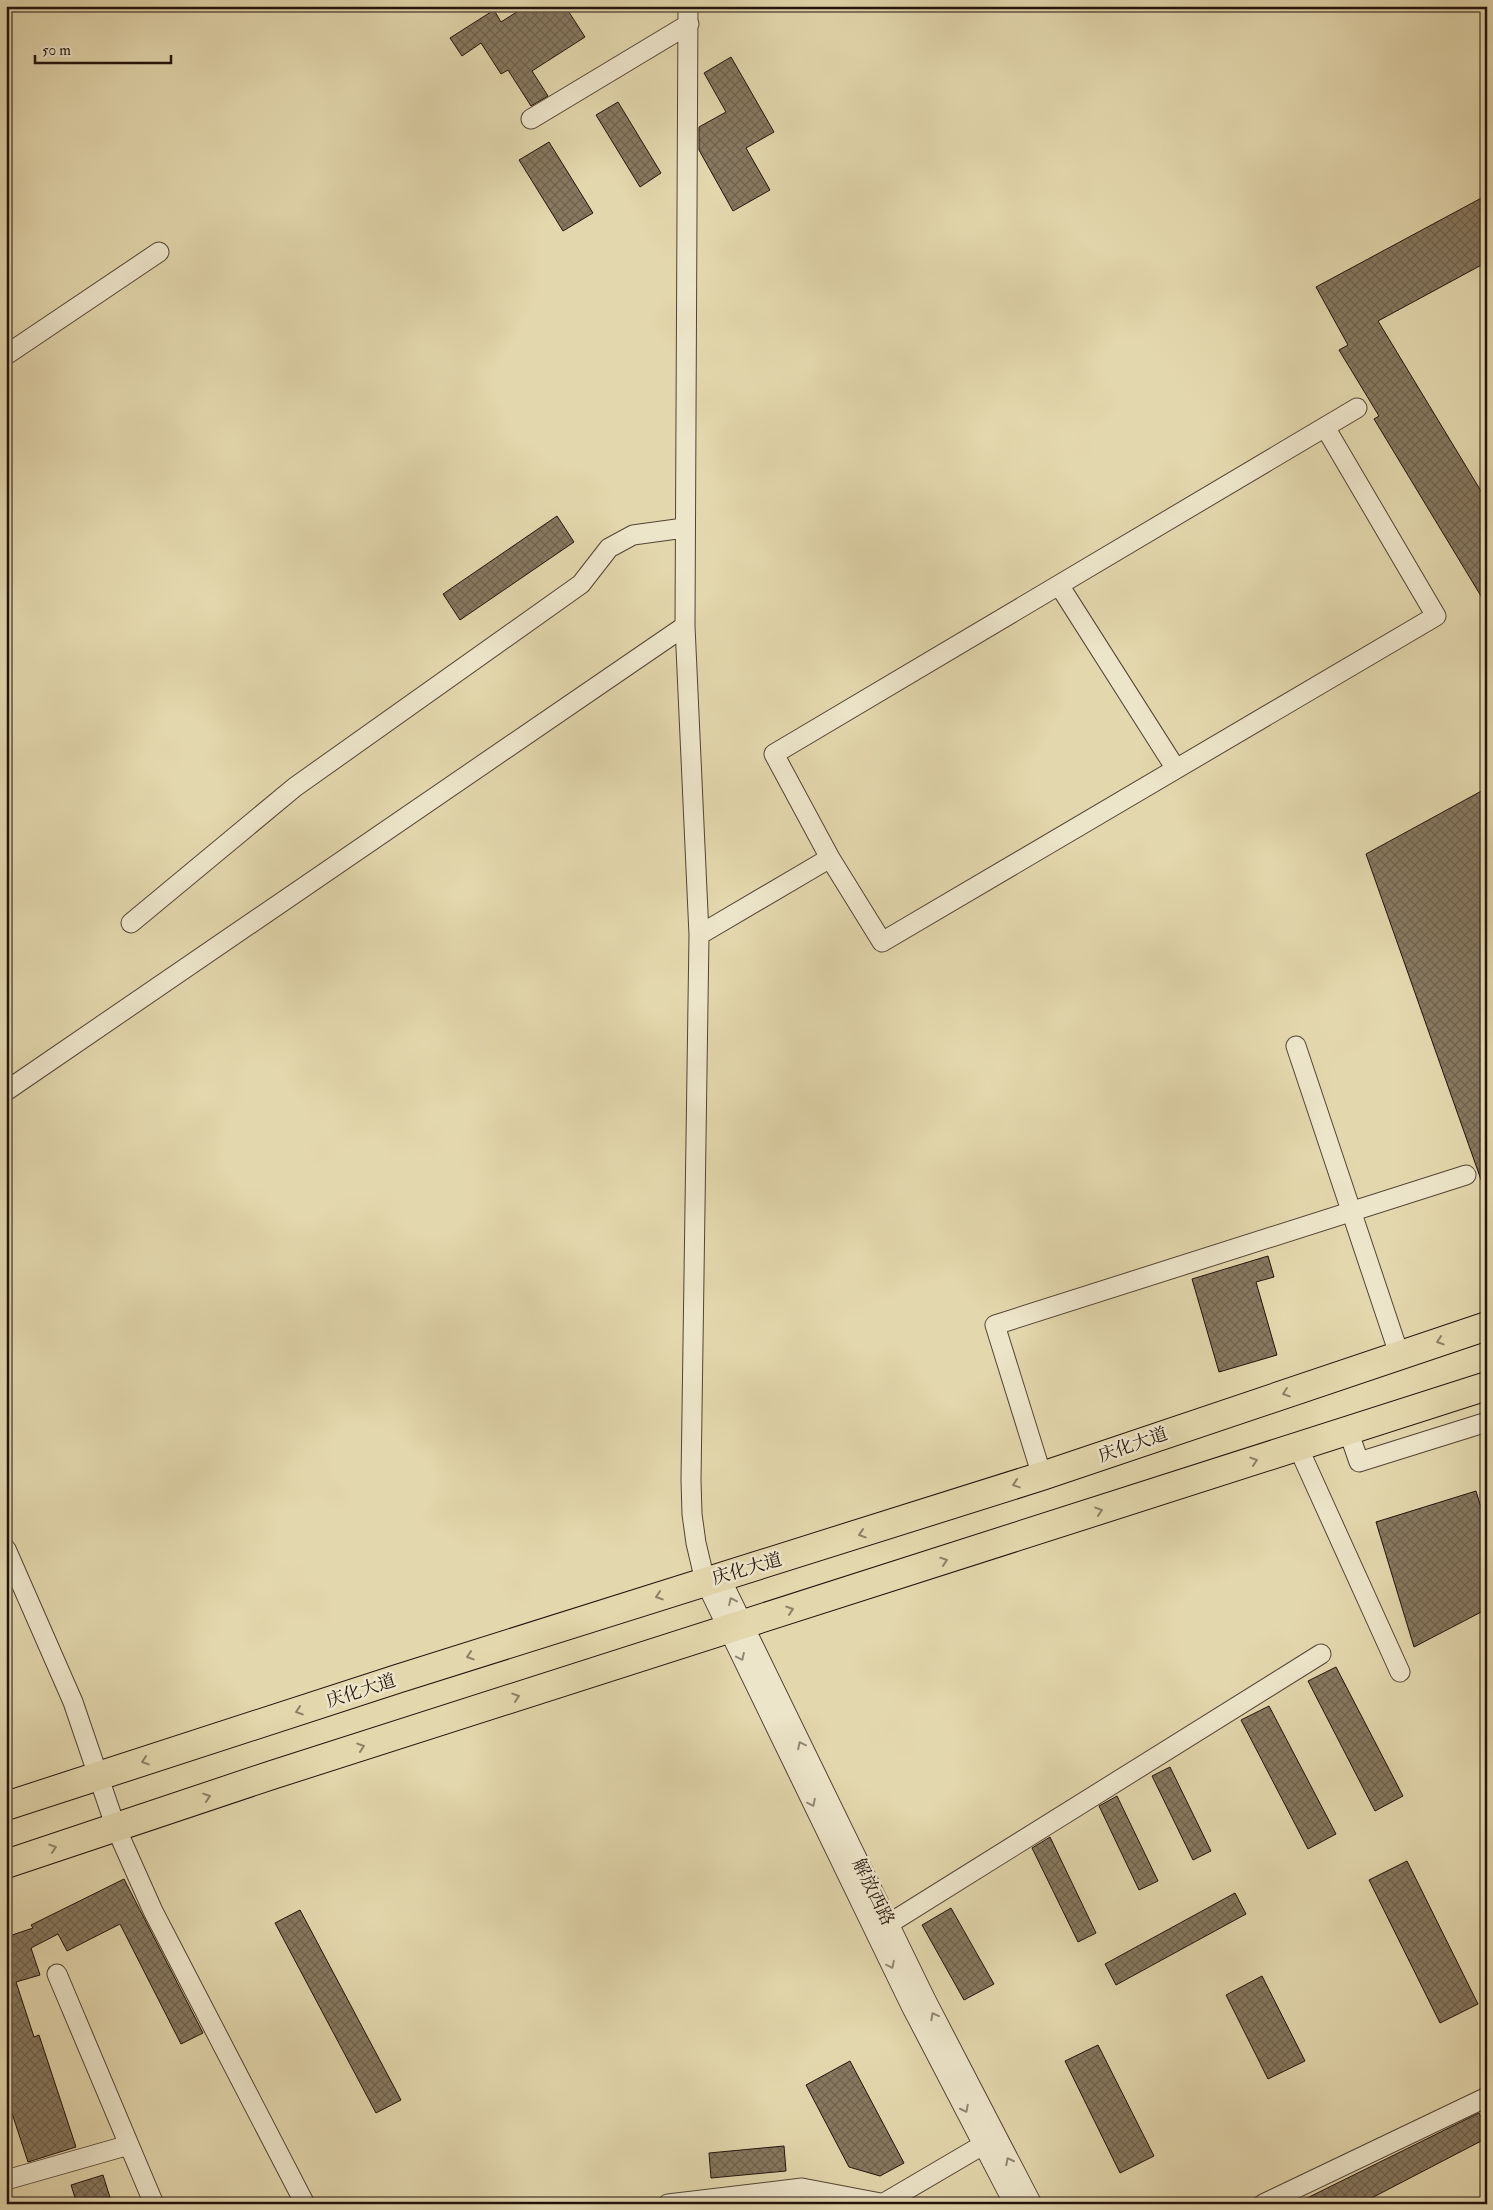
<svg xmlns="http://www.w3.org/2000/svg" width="1493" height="2210" viewBox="0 0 1493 2210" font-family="'IM FELL Double Pica','Noto Serif SC',serif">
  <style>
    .building { fill: url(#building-cross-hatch); stroke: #23130c }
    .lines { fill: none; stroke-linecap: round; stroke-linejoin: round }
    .minor-casing { stroke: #534434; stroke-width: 21 }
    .highway-casing { stroke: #23130c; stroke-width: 30 }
    .minor { stroke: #ede5ca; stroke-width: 19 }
    .highway { stroke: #e3d7ad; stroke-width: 28 }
    .oneway { stroke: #8d7f65 }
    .oneway2 { stroke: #928674 }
    .labels { text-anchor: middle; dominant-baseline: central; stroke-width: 5; stroke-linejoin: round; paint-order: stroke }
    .street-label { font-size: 18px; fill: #23130c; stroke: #ede5ca }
  </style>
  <defs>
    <pattern id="building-cross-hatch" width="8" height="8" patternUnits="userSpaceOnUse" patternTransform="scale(1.25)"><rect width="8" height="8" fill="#877960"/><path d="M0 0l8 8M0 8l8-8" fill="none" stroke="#6e624e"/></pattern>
  </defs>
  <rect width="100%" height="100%" fill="#e3d7ad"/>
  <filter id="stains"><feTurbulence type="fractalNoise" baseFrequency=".004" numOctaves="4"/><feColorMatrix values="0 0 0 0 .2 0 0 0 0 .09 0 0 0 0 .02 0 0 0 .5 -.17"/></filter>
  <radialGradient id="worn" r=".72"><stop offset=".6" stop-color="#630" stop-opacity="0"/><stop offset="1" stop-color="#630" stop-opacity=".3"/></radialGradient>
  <path class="building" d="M 526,6 L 565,6 L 585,37 L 532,71 L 548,96 L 531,106 L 508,70 L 501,74 L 481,43 L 462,56 L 450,38 L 494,10 L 501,22 Z
    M 731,57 L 774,132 L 746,148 L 770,190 L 733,211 L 699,150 L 699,127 L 726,112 L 704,73 Z
    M 618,102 L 661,173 L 640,187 L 596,115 Z
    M 549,142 L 593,213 L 563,231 L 519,160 Z
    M 1487,195 L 1487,262 L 1378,321 L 1487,501 L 1487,606 L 1374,419 L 1379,416 L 1339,350 L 1348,345 L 1316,287 Z
    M 557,516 L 574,542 L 460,620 L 443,594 Z
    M 1487,788 L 1487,1191 L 1485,1191 L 1366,854 Z
    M 1268,1256 L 1274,1277 L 1256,1282 L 1277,1355 L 1219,1372 L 1192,1279 Z
    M 1476,1491 L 1487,1527 L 1487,1609 L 1414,1647 L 1376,1522 Z
    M 1336,1667 L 1403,1796 L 1375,1811 L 1308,1681 Z
    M 1269,1706 L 1336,1834 L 1308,1849 L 1241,1720 Z
    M 1170,1767 L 1211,1851 L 1193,1860 L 1152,1776 Z
    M 1117,1796 L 1158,1881 L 1139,1890 L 1099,1806 Z
    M 1050,1837 L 1096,1933 L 1078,1942 L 1032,1848 Z
    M 1407,1861 L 1478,2004 L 1440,2023 L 1369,1880 Z
    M 124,1879 L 203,2033 L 181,2044 L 120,1924 L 67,1951 L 58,1934 L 31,1948 L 40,1975 L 16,1982 L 34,2037 L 39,2035 L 76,2147 L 28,2162 L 6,2095 L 6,1937 L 33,1928 L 31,1925 Z
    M 1235,1893 L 1246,1914 L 1116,1985 L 1105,1964 Z
    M 951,1908 L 994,1984 L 964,2000 L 922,1925 Z
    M 300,1910 L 401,2100 L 376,2113 L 275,1923 Z
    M 1262,1976 L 1305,2061 L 1268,2079 L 1226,1995 Z
    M 1098,2045 L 1154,2156 L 1120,2173 L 1065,2061 Z
    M 850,2061 L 904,2163 L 880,2176 L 849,2167 L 806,2085 Z
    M 1479,2113 L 1487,2128 L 1487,2138 L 1360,2204 L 1295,2204 Z
    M 784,2146 L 786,2171 L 711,2178 L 709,2153 Z
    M 103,2175 L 112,2204 L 77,2204 L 71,2185 Z"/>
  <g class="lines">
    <defs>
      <path id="minor" d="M 688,6 L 685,626 L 699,935 L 691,1480 L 692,1514 L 696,1543 L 705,1581 L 911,2006 L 1014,2204
        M 531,119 L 689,24
        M 6,355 L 159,252
        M 1059,585 L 1176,769
        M 830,858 L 882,942 L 1436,616 L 1325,427
        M 131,923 L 295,787 L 581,584 L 609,548 L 633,535 L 684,528
        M 699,935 L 830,858 L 774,754 L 1357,408
        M 1296,1046 L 1399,1354
        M 6,1091 L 685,626
        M 1348,1430 L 1359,1462 L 1487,1422
        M 1298,1447 L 1400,1672
        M 1042,1476 L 995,1325 L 1466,1175
        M 6,1549 L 73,1702 L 116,1828 L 153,1911 L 305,2204
        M 720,1577 L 926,2000 L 1032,2204
        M 879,1930 L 1321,1654
        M 57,1974 L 154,2204
        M 6,2180 L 129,2145
        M 884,2203 L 993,2139
        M 668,2204 L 802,2188 L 886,2204
        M 1263,2204 L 1487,2097"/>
      <path id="highway" d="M 6,1806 L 397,1679 L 1042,1476 L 1487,1326
        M 6,1864 L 272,1775 L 1487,1386"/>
    </defs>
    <use href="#minor" class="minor-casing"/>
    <use href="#highway" class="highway-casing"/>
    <use href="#minor" class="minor"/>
    <use href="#highway" class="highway"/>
  </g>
  <defs><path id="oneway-chevron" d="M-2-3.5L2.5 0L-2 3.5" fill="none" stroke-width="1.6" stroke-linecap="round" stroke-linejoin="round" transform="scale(1.25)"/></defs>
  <g class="oneway">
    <use href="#oneway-chevron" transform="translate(1440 1341) rotate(162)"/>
    <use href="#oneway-chevron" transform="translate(1286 1393) rotate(161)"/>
    <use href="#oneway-chevron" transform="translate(1254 1461) rotate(-18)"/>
    <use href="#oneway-chevron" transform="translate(1016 1484) rotate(162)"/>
    <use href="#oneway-chevron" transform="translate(1099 1511) rotate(-18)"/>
    <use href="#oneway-chevron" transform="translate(862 1534) rotate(162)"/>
    <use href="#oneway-chevron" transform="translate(944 1561) rotate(-18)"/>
    <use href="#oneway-chevron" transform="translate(659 1596) rotate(162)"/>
    <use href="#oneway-chevron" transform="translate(790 1610) rotate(-18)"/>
    <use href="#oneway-chevron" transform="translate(470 1656) rotate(162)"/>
    <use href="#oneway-chevron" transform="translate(516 1697) rotate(-18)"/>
    <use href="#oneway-chevron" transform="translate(299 1711) rotate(162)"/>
    <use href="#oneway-chevron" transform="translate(361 1747) rotate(-18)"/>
    <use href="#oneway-chevron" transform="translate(145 1761) rotate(162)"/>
    <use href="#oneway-chevron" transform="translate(207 1797) rotate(-18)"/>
    <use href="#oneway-chevron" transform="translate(53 1848) rotate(-18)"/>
  </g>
  <g class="oneway2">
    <use href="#oneway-chevron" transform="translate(732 1601) rotate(-115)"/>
    <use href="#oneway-chevron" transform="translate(741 1657) rotate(65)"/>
    <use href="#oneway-chevron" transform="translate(801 1745) rotate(-116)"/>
    <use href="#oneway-chevron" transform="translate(812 1803) rotate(64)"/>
    <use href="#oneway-chevron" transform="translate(891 1965) rotate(64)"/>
    <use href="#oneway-chevron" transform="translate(934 2016) rotate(-118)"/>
    <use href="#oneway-chevron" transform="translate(965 2109) rotate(63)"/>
    <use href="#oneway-chevron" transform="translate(1009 2161) rotate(-117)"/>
  </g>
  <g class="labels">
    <g class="street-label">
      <text transform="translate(1133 1445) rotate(-19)">庆化大道</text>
      <text transform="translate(747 1569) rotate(-16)">庆化大道</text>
      <text transform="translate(361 1691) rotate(-18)">庆化大道</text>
      <text transform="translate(873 1892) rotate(64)">解放西路</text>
    </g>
  </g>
  <rect width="1493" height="2210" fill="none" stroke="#e3d7ad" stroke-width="25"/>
  <rect x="8" y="8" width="1478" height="2195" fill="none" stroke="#23130c" stroke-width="2.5"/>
  <rect x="12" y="12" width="1468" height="2185" fill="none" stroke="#23130c"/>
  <path d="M35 55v8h136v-8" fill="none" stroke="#23130c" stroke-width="2.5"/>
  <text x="42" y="55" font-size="15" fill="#23130c" stroke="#ede5ca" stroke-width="4" paint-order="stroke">50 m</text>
  <rect width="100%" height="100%" filter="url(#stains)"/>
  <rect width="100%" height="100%" fill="url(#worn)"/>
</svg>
